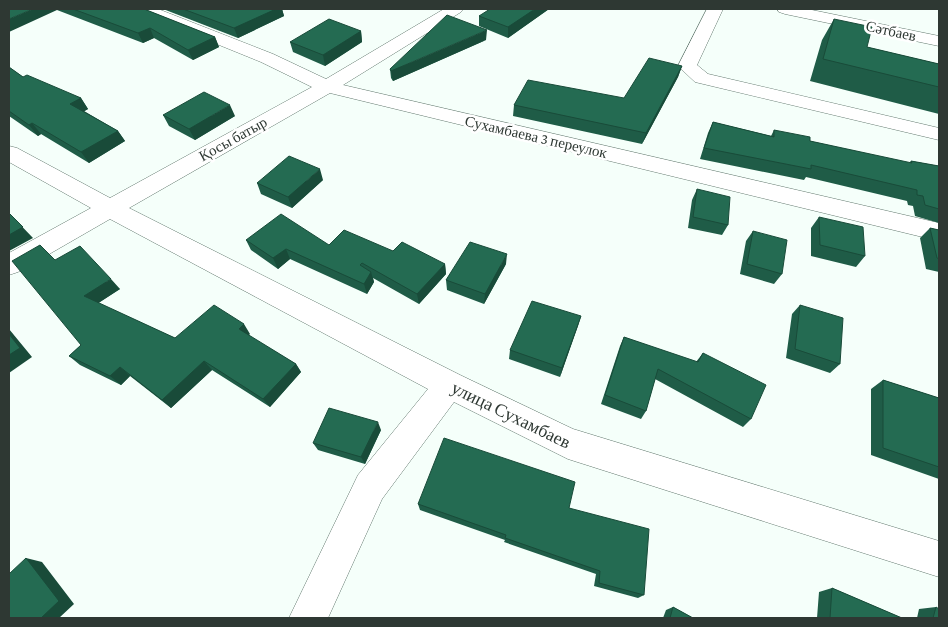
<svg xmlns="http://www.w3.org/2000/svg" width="948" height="627" viewBox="0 0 948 627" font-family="'Crimson Pro',serif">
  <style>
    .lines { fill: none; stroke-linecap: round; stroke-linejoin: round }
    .minor-casing { stroke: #62786e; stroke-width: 1 }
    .minor { fill: #fff; fill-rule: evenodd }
    .wall { fill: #1f5c47 }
    .shaded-wall { fill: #194b39 }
    .building { fill: #246b52; stroke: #194b39 }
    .labels { text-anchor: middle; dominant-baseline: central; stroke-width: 5; stroke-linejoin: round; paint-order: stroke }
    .far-street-label { font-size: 15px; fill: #2e3833; stroke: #fff }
    .street-label { font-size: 18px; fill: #2e3833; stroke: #fff }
  </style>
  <rect width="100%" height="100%" fill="#f5fffa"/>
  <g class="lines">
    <defs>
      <path id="minor" d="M 136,9 L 158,9 L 273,54 L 326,79 L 444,9 L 463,9 L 461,12 L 343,85 L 939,223 L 939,241 L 330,93 L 129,208 L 460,375 L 573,429 L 939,541 L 939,577 L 568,459 L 454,402 L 382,499 L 328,618 L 289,618 L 358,475 L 428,389 L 110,219 L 18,272 L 9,275 L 9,253 L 91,208 L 9,162 L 9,146 L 17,148 L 110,198 L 312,87 L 261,62 L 138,12 Z
        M 707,9 L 723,9 L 697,65 L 708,74 L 939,128 L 939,140 L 695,82 L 678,66 Z
        M 777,9 L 807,9 L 939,36 L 939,46 L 785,14 L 779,12 Z"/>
    </defs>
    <use href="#minor" class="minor-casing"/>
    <use href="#minor" class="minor"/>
  </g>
  <path class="wall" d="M 9,9 L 144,9 L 215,37 L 219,47 L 193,60 L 154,38 L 143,43 L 57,10 Z
    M 163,9 L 282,9 L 284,16 L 238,38 Z
    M 549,9 L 508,38 L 479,26 L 479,16 Z
    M 834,19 L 867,47 L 939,64 L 939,114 L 810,81 L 822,40 Z
    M 361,31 L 362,42 L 325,66 L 293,52 L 290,42 Z
    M 486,40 L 393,81 L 391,78 L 390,69 Z
    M 682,66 L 678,77 L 642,144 L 513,116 L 514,105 L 624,98 Z
    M 9,67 L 23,77 L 81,98 L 88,109 L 84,111 L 118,131 L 125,141 L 89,163 L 41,134 L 38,136 L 9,116 Z
    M 163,115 L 235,116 L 195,140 L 169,126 Z
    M 713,122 L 771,136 L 774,130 L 810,141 L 909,163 L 911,161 L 939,166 L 939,223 L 915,216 L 913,206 L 908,205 L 907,201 L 806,177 L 804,180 L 700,159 L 708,133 Z
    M 323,180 L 292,208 L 261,194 L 257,183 Z
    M 697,189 L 728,225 L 722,235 L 688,228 L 692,200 Z
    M 819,217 L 865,256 L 856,267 L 811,256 L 811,228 Z
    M 930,228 L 939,230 L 939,272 L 926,269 L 920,238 Z
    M 753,231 L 782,274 L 774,284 L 740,274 L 746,241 Z
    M 246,240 L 329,245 L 393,251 L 445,264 L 446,274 L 419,304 L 373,278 L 374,282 L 367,294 L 290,259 L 278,269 L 251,250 Z
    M 55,260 L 120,289 L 98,303 L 175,338 L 250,334 L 248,335 L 296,364 L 301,372 L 270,407 L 212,370 L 171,408 L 130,376 L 121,385 L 80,365 L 69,356 L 81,345 Z
    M 506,264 L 484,304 L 447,290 L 446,280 Z
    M 800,305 L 840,364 L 830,373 L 786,358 L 792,314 Z
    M 581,316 L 560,377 L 509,359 L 510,350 Z
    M 624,337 L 696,362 L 703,353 L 751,419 L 743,427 L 655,379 L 646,411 L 641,419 L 601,404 L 620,346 Z
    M 883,380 L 939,398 L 939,479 L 871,455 L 871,389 Z
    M 381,430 L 365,464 L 318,450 L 313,443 Z
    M 418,504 L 569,508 L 644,595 L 638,598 L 594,586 L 596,574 L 504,542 L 505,540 L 420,510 Z
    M 832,588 L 902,618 L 817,618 L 819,592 Z
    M 673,607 L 693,618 L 663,618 L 666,610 Z
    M 936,607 L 939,618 L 917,618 L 919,609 Z"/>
  <path class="shaded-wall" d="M 33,9 L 56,9 L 57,10 L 9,32 L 9,19 Z
    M 276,9 L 282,9 L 284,16 L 238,38 L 234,28 Z
    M 535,9 L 549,9 L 508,38 L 508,27 Z
    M 150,28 L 154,38 L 143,43 L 138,33 Z
    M 487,30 L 486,40 L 393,81 L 391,71 Z
    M 361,31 L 362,42 L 325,66 L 323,55 Z
    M 215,37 L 219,47 L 193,60 L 188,50 Z
    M 682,66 L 678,77 L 642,144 L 646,133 Z
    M 81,98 L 88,109 L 78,115 L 70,104 Z
    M 230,105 L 235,116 L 195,140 L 189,129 Z
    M 32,123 L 41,134 L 38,136 L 29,125 Z
    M 118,131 L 125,141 L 89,163 L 81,152 Z
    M 320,169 L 323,180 L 292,208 L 288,197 Z
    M 9,213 L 33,238 L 9,251 Z
    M 286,249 L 290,259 L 278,269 L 273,258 Z
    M 507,254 L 506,264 L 484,304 L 485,294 Z
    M 445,264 L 446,274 L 419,304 L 417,294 Z
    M 371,272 L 374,282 L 367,294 L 364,284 Z
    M 111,279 L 120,289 L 94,306 L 84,296 Z
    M 581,316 L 578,326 L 560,377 L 562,368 Z
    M 244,324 L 250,334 L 245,338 L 239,329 Z
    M 9,329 L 32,357 L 9,373 Z
    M 204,361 L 212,370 L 171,408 L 162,400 Z
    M 296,364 L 301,372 L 270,407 L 263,399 Z
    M 120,367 L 130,376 L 121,385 L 110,376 Z
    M 378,422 L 381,430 L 365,464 L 361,457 Z
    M 26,558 L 42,562 L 74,604 L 59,618 L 41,618 Z"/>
  <path class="building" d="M 9,9 L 33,9 L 9,19 Z
    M 73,9 L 144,9 L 215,37 L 188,50 L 150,28 L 138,33 Z
    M 183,9 L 276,9 L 234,28 Z
    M 490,9 L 535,9 L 508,27 L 479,16 Z
    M 447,15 L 487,30 L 391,71 L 390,69 Z
    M 329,19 L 361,31 L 323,55 L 290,42 Z
    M 834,19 L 872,27 L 867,47 L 939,64 L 939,87 L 823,59 Z
    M 649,58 L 682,66 L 646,133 L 514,105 L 528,80 L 624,98 Z
    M 9,67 L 23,77 L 27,75 L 81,98 L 70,104 L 118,131 L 81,152 L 32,123 L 29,125 L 9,111 Z
    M 204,92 L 230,105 L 189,129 L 163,115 Z
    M 713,122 L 774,137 L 774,130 L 810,137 L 810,141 L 912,163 L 911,161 L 939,166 L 939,209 L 925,205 L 923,196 L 917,195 L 917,190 L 811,165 L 811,169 L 704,148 Z
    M 289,156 L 320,169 L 288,197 L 257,183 Z
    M 697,189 L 730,197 L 728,225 L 693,217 Z
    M 9,213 L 23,227 L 9,235 Z
    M 281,214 L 329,245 L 344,230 L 393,251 L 402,242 L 445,264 L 417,294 L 362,263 L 360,265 L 371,272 L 364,284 L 286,249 L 273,258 L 246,240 Z
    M 819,217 L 863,227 L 865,256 L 820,245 Z
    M 930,228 L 939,230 L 939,259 L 937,258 Z
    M 753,231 L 787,240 L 782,274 L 747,264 Z
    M 470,242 L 507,254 L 485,294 L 446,280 Z
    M 40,245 L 55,260 L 80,246 L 111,279 L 84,296 L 175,338 L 214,305 L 244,324 L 239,329 L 296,364 L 263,399 L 204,361 L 162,400 L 120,367 L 110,376 L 69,356 L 81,345 L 12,261 Z
    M 532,301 L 581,316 L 562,368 L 510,350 Z
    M 800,305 L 843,318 L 840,364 L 795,349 Z
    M 9,334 L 20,348 L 9,355 Z
    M 624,337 L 698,362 L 703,353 L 766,385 L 751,419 L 658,369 L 646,411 L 605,395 Z
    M 883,380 L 939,398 L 939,467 L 883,448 Z
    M 329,408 L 378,422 L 361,457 L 313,443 Z
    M 444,438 L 575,482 L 569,508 L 649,529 L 644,595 L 599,583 L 600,571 L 505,538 L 506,535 L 418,504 Z
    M 26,558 L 59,601 L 41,618 L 9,618 L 9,574 Z
    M 832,588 L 902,618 L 830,618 Z
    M 673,607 L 693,618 L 670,618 Z
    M 936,607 L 939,609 L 939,618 L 933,618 Z"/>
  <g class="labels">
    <g class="far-street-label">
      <text transform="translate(891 31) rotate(12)">Сәтбаев</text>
      <text transform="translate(536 137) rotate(13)">Сухамбаева 3 переулок</text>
      <text transform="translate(233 139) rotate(-29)">Қосы батыр</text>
    </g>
    <g class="street-label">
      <text transform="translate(511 415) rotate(26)">улица Сухамбаев</text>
    </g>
  </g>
  <rect width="948" height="627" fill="none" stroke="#2e3833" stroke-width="20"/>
</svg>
